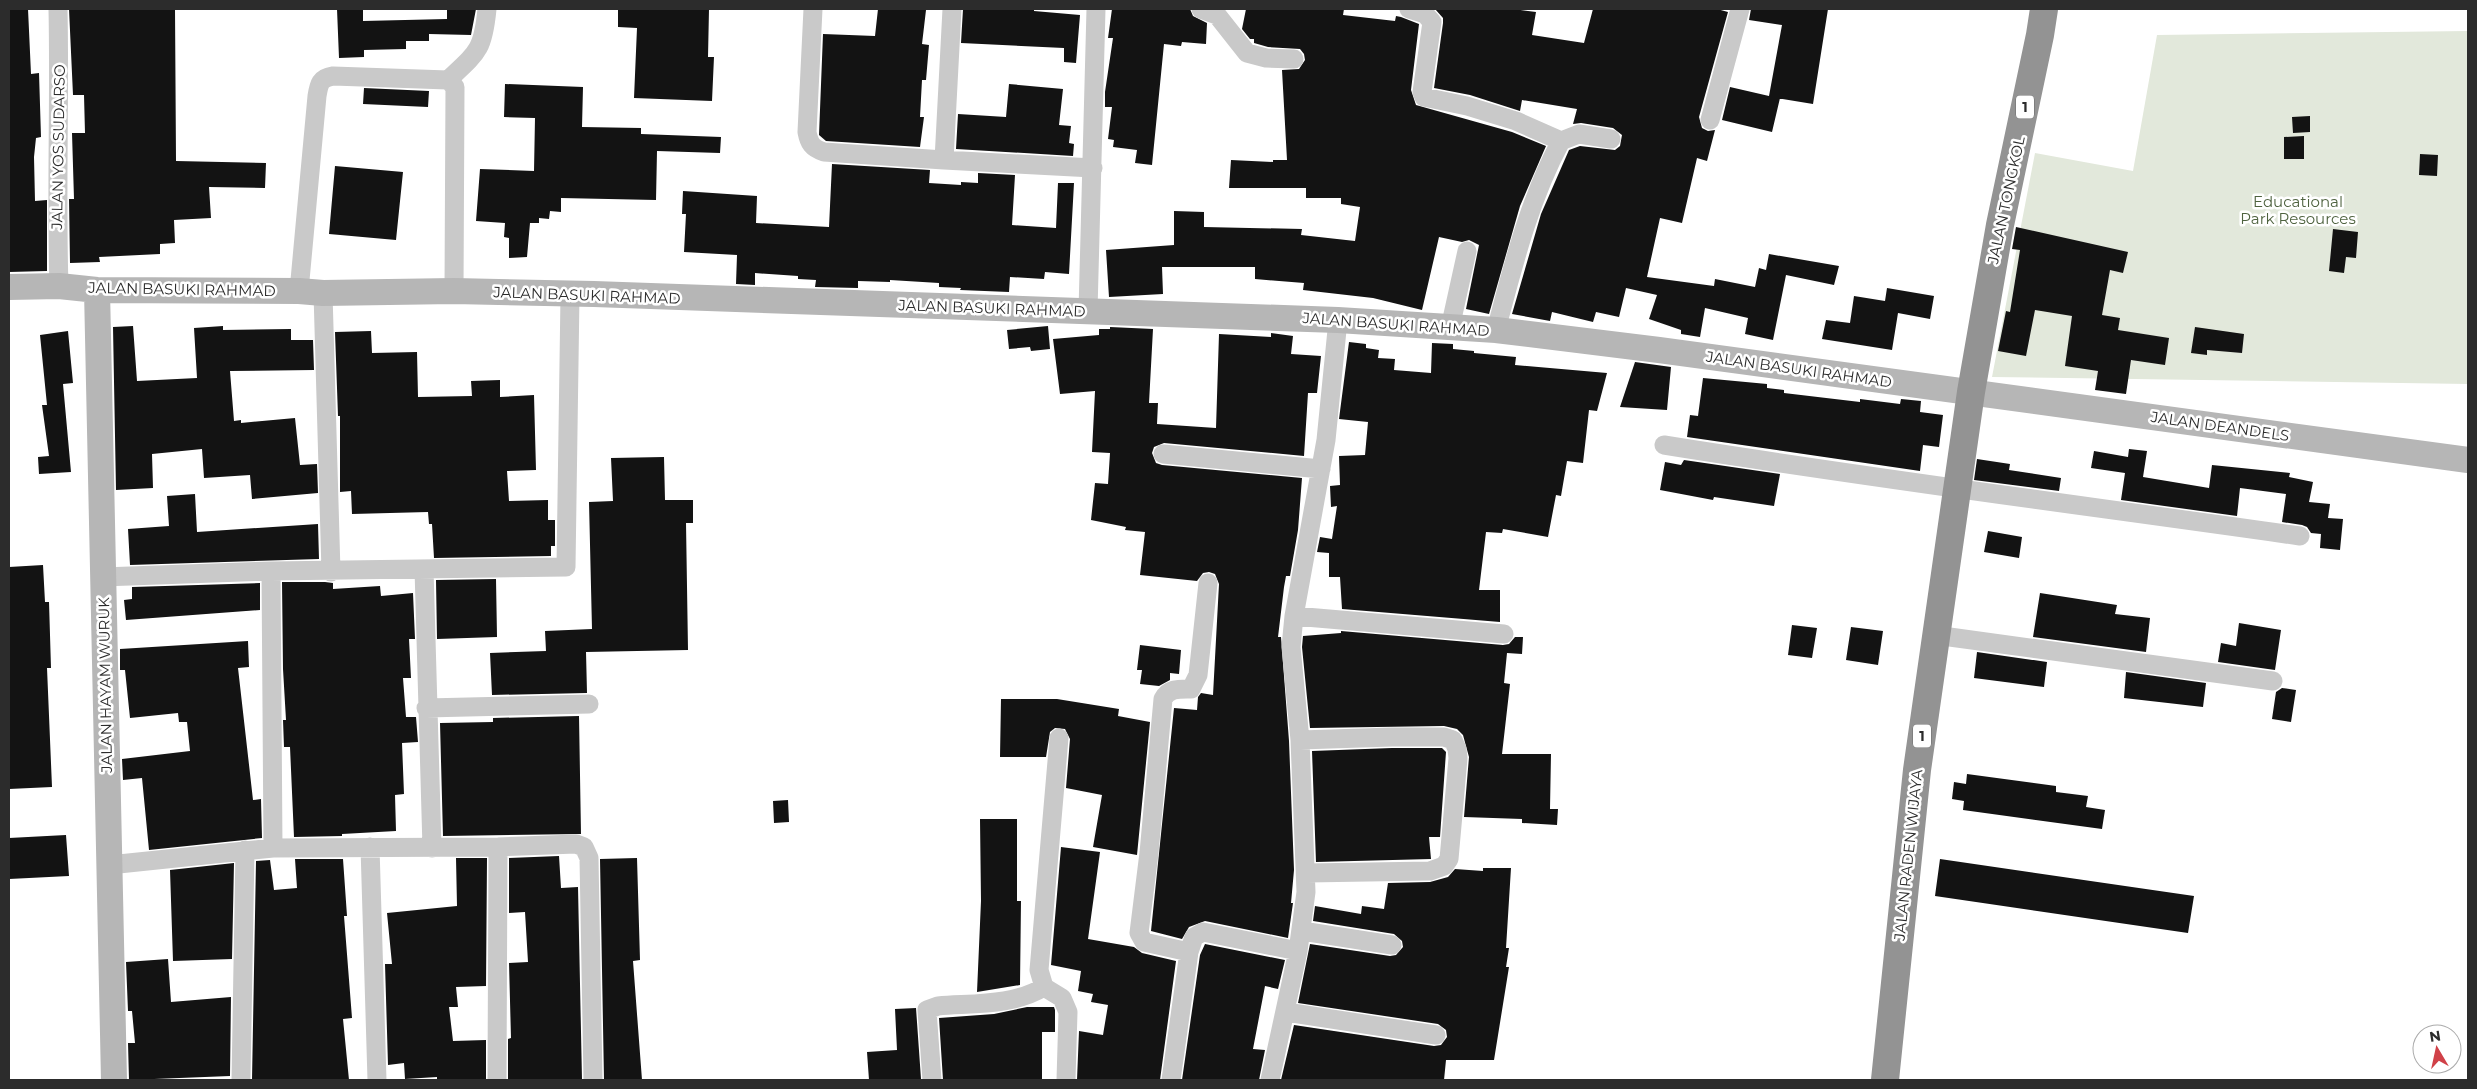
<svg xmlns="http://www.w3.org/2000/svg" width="2477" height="1089" viewBox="0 0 2477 1089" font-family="Montserrat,sans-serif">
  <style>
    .green { fill: #e2e8db }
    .building { fill: #131313 }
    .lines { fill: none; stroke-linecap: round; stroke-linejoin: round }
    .street { stroke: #c9c9c9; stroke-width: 19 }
    .secondary { stroke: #b6b6b6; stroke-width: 26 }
    .highway { stroke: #939393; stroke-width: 28 }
    .labels { text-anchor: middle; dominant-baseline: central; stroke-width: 5; stroke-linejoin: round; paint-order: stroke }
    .shield { fill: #fff; stroke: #6b6b6b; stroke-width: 1 }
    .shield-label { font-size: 14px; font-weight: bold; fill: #2c2c2c }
    .street-label { font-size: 15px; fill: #2c2c2c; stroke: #fff }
    .park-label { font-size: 15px; fill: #4e623f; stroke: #fff }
  </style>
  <rect width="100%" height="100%" fill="#fff"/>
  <path class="green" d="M 2468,31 L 2468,384 L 1992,377 L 2035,153 L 2133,171 L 2157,35 Z"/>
  <path class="building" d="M 9,9 L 28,9 L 31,74 L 39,73 L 41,137 L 36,138 L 34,157 L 35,201 L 47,200 L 47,271 L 9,272 Z
    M 69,9 L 175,9 L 176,161 L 266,163 L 265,188 L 209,187 L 211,218 L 174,220 L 175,243 L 160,244 L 160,254 L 99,257 L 100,262 L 70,263 L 69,199 L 74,199 L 72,133 L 85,133 L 84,95 L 73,95 Z
    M 337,9 L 363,9 L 363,21 L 447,19 L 447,9 L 476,9 L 471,35 L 429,34 L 429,41 L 406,41 L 406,49 L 364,50 L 364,57 L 339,58 Z
    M 618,9 L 709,9 L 708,57 L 714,57 L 712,101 L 634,98 L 637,28 L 618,27 Z
    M 878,9 L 926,10 L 922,44 L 929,45 L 926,80 L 922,80 L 920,117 L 924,117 L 920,147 L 826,141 L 819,135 L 823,34 L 875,36 Z
    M 963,9 L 1034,9 L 1034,11 L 1080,15 L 1076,63 L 1064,62 L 1064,48 L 961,43 Z
    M 1112,9 L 1190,9 L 1193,16 L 1207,23 L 1206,44 L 1182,42 L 1181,46 L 1164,44 L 1152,165 L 1135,163 L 1137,150 L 1113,147 L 1114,140 L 1108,139 L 1112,107 L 1105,107 L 1105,92 L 1113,38 L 1108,38 Z
    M 1246,9 L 1344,9 L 1343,15 L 1395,21 L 1396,16 L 1401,17 L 1419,24 L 1411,90 L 1416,105 L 1512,132 L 1546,146 L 1520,206 L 1489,314 L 1466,309 L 1479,245 L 1469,240 L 1462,242 L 1439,237 L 1422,310 L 1373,298 L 1303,290 L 1304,283 L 1255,279 L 1255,267 L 1162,267 L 1163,294 L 1109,297 L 1106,250 L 1174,245 L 1174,211 L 1204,212 L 1204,227 L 1302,229 L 1301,235 L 1355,241 L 1360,207 L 1341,204 L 1341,198 L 1306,198 L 1306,188 L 1229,188 L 1231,160 L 1273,162 L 1273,160 L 1287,160 L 1282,70 L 1299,69 L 1305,60 L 1304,54 L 1300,49 L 1268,47 L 1254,43 L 1254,39 L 1250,39 L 1242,29 Z
    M 1435,9 L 1513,9 L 1536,12 L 1532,35 L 1584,43 L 1593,9 L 1717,9 L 1728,12 L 1699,117 L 1702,128 L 1708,131 L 1715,130 L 1707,161 L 1697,158 L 1682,223 L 1660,218 L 1647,277 L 1714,286 L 1715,279 L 1755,287 L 1759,268 L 1766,270 L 1769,254 L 1839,266 L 1834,285 L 1786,275 L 1773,340 L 1745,334 L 1748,318 L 1705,308 L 1700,337 L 1681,334 L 1681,330 L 1649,319 L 1657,295 L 1626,288 L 1619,317 L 1596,312 L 1593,322 L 1552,312 L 1550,321 L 1512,314 L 1541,214 L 1569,150 L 1580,146 L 1615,150 L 1620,146 L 1622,135 L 1613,128 L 1581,123 L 1573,124 L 1577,109 L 1522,100 L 1520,111 L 1470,95 L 1434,88 L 1443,23 L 1443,18 Z
    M 1751,9 L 1828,9 L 1813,104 L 1776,98 L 1780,98 L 1772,132 L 1722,120 L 1730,87 L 1769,96 L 1782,25 L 1749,20 Z
    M 505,84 L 583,87 L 582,127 L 641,128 L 641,134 L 721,137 L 720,153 L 657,151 L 656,200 L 561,198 L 561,212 L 550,211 L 549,219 L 539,218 L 539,223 L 530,223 L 527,257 L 509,258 L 509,238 L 504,237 L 505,223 L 476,221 L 480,169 L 534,171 L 535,118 L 504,117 Z
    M 1009,84 L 1063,89 L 1059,125 L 1071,126 L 1069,143 L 1074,144 L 1073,156 L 956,149 L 958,114 L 1006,117 Z
    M 364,88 L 429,91 L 428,107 L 363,104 Z
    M 2310,116 L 2310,132 L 2293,133 L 2292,117 Z
    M 2304,136 L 2304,159 L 2284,159 L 2284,137 Z
    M 2420,154 L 2438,155 L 2437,176 L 2419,175 Z
    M 832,164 L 930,170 L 929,183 L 961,185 L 961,182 L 978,183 L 978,173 L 1015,175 L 1012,225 L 1056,228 L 1058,183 L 1074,183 L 1069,274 L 1045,272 L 1044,279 L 1010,277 L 1009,292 L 960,290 L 961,288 L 939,287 L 939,283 L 890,280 L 890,282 L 858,281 L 858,288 L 815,287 L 816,280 L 798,279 L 798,276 L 755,273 L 755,285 L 736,284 L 737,255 L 684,252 L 686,214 L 682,214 L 683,191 L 757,196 L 756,223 L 829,227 Z
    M 335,166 L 403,172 L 396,240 L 329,234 Z
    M 2016,227 L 2128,252 L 2123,273 L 2110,270 L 2102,315 L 2120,318 L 2118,330 L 2169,338 L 2165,365 L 2131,360 L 2126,394 L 2095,390 L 2098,371 L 2065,366 L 2072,316 L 2035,310 L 2026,356 L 1998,351 L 2006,311 L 2010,312 L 2020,250 L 2012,249 Z
    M 2333,229 L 2358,232 L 2356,258 L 2346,257 L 2344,273 L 2329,271 Z
    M 1887,288 L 1934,296 L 1930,319 L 1898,313 L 1892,350 L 1822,339 L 1826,320 L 1850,323 L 1854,296 L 1885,301 Z
    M 133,326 L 137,381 L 197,378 L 194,328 L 223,326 L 223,330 L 291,329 L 291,340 L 313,340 L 314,370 L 230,371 L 234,421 L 241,420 L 241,423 L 295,418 L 300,465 L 317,464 L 318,493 L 252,499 L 250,475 L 204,478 L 202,449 L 152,454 L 153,488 L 116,490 L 113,327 Z
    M 1048,326 L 1050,349 L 1031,351 L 1030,347 L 1009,349 L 1007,330 Z
    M 1110,327 L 1153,329 L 1149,403 L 1158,403 L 1157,424 L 1216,428 L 1219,334 L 1271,337 L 1271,333 L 1293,336 L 1291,354 L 1321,356 L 1317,393 L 1308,393 L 1304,456 L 1164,443 L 1154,447 L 1152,453 L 1156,463 L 1162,465 L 1302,478 L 1298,530 L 1290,576 L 1286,576 L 1284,587 L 1278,637 L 1281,637 L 1289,741 L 1294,870 L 1291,903 L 1293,903 L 1288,938 L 1205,921 L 1189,927 L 1182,939 L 1151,931 L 1174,708 L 1197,710 L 1198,697 L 1201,693 L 1213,695 L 1219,584 L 1215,574 L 1209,572 L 1203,573 L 1197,581 L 1140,575 L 1145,532 L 1125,530 L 1126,527 L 1091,520 L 1095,483 L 1108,484 L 1110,453 L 1092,452 L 1095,391 L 1060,394 L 1053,339 L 1099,335 L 1099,329 L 1110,329 Z
    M 2195,327 L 2244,334 L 2242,353 L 2207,350 L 2207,355 L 2191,353 Z
    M 68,331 L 73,383 L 63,384 L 71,472 L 39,474 L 38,457 L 49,456 L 42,405 L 47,405 L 40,335 Z
    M 371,331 L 372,353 L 417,352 L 418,397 L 472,396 L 471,381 L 500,380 L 500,397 L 534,395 L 536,470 L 507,471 L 509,501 L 548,500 L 548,520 L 555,520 L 555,546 L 551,546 L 551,556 L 434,558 L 432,524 L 429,524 L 428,512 L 352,514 L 351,491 L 340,492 L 340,416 L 338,416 L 335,332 Z
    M 1349,342 L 1366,344 L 1366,348 L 1379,350 L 1378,358 L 1395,359 L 1394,370 L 1431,373 L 1432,343 L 1453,344 L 1453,349 L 1474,351 L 1474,353 L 1516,357 L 1515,365 L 1607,373 L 1597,411 L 1589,410 L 1583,463 L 1567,461 L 1561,496 L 1556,495 L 1548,537 L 1503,529 L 1502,533 L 1486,532 L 1479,590 L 1500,590 L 1500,622 L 1342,609 L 1340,577 L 1329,577 L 1329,553 L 1317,552 L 1320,537 L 1332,539 L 1337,506 L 1331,507 L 1330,486 L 1340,485 L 1339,456 L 1365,455 L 1368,422 L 1339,419 Z
    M 1635,362 L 1671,367 L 1667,410 L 1620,407 Z
    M 1703,378 L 1767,384 L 1767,388 L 1784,390 L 1784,393 L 1860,402 L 1860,399 L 1900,404 L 1901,399 L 1921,401 L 1920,412 L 1943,415 L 1939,447 L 1923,445 L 1920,471 L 1687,437 L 1690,415 L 1698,416 Z
    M 2129,449 L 2147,451 L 2143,477 L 2209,488 L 2212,465 L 2290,473 L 2289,477 L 2313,482 L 2309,502 L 2330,504 L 2328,518 L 2343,519 L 2340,550 L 2320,548 L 2321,534 L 2311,533 L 2307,527 L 2302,525 L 2282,522 L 2286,494 L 2240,488 L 2237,516 L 2121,500 L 2125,473 L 2091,468 L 2094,451 L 2128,457 Z
    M 664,457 L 665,500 L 693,500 L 693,523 L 686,523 L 688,650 L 586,652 L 587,693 L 492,695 L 490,653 L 546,651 L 545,631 L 592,629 L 589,502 L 613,501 L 611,458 Z
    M 1977,459 L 2010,464 L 2009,470 L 2061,478 L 2059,491 L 1974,480 Z
    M 1684,460 L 1780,474 L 1774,506 L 1714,497 L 1713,500 L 1660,490 L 1665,462 L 1681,465 Z
    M 195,494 L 197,532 L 318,524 L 319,559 L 130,565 L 128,529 L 169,526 L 167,496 Z
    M 1988,531 L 2022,537 L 2019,558 L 1984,552 Z
    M 43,565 L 45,602 L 49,602 L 51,668 L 47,668 L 52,787 L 9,789 L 9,567 Z
    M 496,579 L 497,637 L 437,639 L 436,580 Z
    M 282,582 L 325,582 L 333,583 L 333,589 L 380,586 L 381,596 L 413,593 L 415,639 L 409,639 L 411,678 L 403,678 L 406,717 L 416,717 L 418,742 L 402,743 L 404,794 L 395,795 L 396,831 L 342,834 L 342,836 L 294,837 L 290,747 L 284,747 L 283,720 L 286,720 L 283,669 Z
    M 260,583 L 260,610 L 126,620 L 124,600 L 132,599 L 132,587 Z
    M 2040,593 L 2117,605 L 2115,614 L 2150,618 L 2146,652 L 2033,637 Z
    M 2239,623 L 2281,630 L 2275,670 L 2218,662 L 2221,643 L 2236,646 Z
    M 1792,625 L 1817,628 L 1812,658 L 1788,655 Z
    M 1851,627 L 1883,631 L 1878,665 L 1846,660 Z
    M 1341,631 L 1503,645 L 1509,644 L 1515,637 L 1523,637 L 1522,654 L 1507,653 L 1504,683 L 1510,684 L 1502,754 L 1551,754 L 1550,809 L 1558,809 L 1557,825 L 1522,823 L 1522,819 L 1464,817 L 1469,757 L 1463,735 L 1457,729 L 1444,726 L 1310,728 L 1302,647 L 1303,636 L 1341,633 Z
    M 248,641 L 249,667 L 238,668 L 253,800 L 261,799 L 262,838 L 149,850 L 142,778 L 123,780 L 122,759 L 190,751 L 187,722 L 179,722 L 178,713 L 130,718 L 125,670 L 120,670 L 120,649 Z
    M 1140,645 L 1181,650 L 1179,674 L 1170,673 L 1170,680 L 1159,686 L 1140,684 L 1142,670 L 1137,670 Z
    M 1977,652 L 2047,662 L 2044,687 L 1974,678 Z
    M 2126,672 L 2206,683 L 2203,707 L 2124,698 Z
    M 2282,688 L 2296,690 L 2291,722 L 2272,719 L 2276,692 Z
    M 1001,699 L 1057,699 L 1119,709 L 1118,716 L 1150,722 L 1137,855 L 1093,847 L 1102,795 L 1066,788 L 1070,739 L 1065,729 L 1055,728 L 1050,732 L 1046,757 L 1000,757 Z
    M 579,716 L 581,834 L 443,836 L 440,723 L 493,722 L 493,718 Z
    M 1392,748 L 1442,748 L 1446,752 L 1440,837 L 1429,837 L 1431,859 L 1316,862 L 1312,751 Z
    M 1967,774 L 2056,786 L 2056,792 L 2088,796 L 2086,807 L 2105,810 L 2102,829 L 1963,810 L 1964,801 L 1952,799 L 1954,782 L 1966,784 Z
    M 788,800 L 789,822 L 774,823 L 773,801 Z
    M 980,819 L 1017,819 L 1017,901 L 1021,901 L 1020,985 L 977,992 L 981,901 Z
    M 66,835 L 69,876 L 9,879 L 9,838 Z
    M 1061,847 L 1100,852 L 1088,939 L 1134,947 L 1142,953 L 1176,961 L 1160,1080 L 1077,1080 L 1079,1031 L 1103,1035 L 1108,1005 L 1091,1002 L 1093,994 L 1078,991 L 1081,971 L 1051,965 Z
    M 559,856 L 561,888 L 578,887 L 582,1080 L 508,1080 L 508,1039 L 511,1038 L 509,963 L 528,962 L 525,912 L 509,913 L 509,858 Z
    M 456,858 L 487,858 L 486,986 L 456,987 L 458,1007 L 449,1007 L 453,1041 L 486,1040 L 486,1080 L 437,1080 L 437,1077 L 405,1079 L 404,1063 L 388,1065 L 385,964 L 392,964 L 387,913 L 457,906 Z
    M 637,858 L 640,960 L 633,961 L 642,1080 L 604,1080 L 600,859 Z
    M 295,859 L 343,859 L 347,916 L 344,916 L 352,1018 L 343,1019 L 349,1080 L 252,1080 L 256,861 L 270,860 L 274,890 L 297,888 Z
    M 1940,859 L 2194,896 L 2188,933 L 1935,896 Z
    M 234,863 L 232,959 L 173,961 L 170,870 Z
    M 1483,868 L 1511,868 L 1506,948 L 1509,948 L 1506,967 L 1509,967 L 1494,1060 L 1446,1060 L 1444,1080 L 1281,1080 L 1294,1025 L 1434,1046 L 1441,1045 L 1447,1037 L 1446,1030 L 1438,1024 L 1298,1003 L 1310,944 L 1390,956 L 1396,955 L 1403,947 L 1402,941 L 1394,934 L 1313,921 L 1315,906 L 1361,914 L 1362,906 L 1384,909 L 1388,883 L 1430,882 L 1448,877 L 1455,869 L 1483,871 Z
    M 1205,944 L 1285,960 L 1278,989 L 1265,986 L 1253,1049 L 1265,1050 L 1259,1080 L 1182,1080 L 1200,955 Z
    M 168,959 L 171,1002 L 231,997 L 230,1076 L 129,1080 L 128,1043 L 135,1043 L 132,1011 L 128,1011 L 126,962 Z
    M 1027,1007 L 1054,1007 L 1055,1010 L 1055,1032 L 1042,1032 L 1042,1080 L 943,1080 L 939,1018 L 994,1014 Z
    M 916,1008 L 921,1079 L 869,1080 L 867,1052 L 897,1050 L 895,1009 Z"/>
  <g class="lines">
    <path class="street" d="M 58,9 C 60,101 56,193 59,286
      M 813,9 L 807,132 C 809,143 812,148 824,152 L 944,160
      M 952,9 L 944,160 L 1093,168
      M 1201,9 L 1217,15 L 1247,53 L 1266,58 L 1294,59
      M 1409,9 L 1425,14 L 1432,22 L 1422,92 L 1424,97 L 1467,106 L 1516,121 L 1561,141
      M 448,80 L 455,87 L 454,291
      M 1710,120 L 1740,9
      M 299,291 L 317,96 C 319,84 320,78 333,76 L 448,80 C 478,52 483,50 487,9
      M 323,293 L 331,572
      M 1088,311 L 1096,9
      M 1450,328 L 1467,251
      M 1496,330 C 1513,266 1529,200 1561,141 L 1579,134 L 1611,139
      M 1664,445 C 1875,479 2088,506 2300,536
      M 1163,454 L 1321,469
      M 424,569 L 432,848
      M 271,571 L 273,848
      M 102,577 L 271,571 L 566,567 L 570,295
      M 1208,583 L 1198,675 L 1191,689 C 1179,689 1169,688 1163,699 L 1149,853 L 1139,933 L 1144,942 L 1189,952 L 1194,937 L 1203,932 L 1298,951
      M 1294,616 L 1504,634
      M 1935,635 L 2273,681
      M 426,708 L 589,704
      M 1059,738 L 1039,970 L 1044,987 L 1062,998 L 1068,1012 L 1066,1080
      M 1300,740 L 1392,737 L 1444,737 L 1453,740 L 1457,749 L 1458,758 L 1449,859 L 1444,866 L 1430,871 L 1307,873
      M 370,847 L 377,1080
      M 109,865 L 273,848 L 498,847 L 576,844 L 584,847 L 589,858 L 593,1080
      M 1302,931 L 1392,945
      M 1286,1012 L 1436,1035
      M 241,1080 L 245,850
      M 497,1080 L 498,847
      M 932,1080 L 927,1010 L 938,1006 C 973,1003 1013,1006 1044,987
      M 1171,1080 L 1189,952
      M 1270,1080 L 1298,951 L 1306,892 L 1300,740 L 1291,647 L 1294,616 L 1326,440 L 1338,320"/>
    <path class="secondary" d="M 9,287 L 59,286 L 97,290 L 299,291 L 323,293 L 454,291 L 594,294 L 1338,320 L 1496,330 L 1659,350 L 2468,460
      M 97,290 L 114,1080"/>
    <path class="highway" d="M 1885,1080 L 1917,770 L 1971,392 L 2000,225 L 2040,35 L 2044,9"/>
  </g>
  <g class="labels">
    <g class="shield">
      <rect x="2016" y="95.5" width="18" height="23" rx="4"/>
      <rect x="1913" y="724.5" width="18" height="23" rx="4"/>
    </g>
    <g class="shield-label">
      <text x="2025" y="107">1</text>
      <text x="1922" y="736">1</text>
    </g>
    <g class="street-label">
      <text transform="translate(58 147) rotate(-89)">JALAN YOS SUDARSO</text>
      <text transform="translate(2006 200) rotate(-78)">JALAN TONGKOL</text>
      <text transform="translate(182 289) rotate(1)">JALAN BASUKI RAHMAD</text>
      <text transform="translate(587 295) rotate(2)">JALAN BASUKI RAHMAD</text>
      <text transform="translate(992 308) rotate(2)">JALAN BASUKI RAHMAD</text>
      <text transform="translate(1396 324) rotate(4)">JALAN BASUKI RAHMAD</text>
      <text transform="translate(1799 369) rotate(8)">JALAN BASUKI RAHMAD</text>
      <text transform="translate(2220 426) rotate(8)">JALAN DEANDELS</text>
      <text transform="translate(105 685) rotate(-91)">JALAN HAYAM WURUK</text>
      <text transform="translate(1908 855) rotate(-84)">JALAN RADEN WIJAYA</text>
    </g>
    <g class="park-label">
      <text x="2298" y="201">Educational<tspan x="2298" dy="17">Park Resources</tspan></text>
    </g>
  </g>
  <rect width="2477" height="1089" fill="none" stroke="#2c2c2c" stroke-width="20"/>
  <g transform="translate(2437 1049) rotate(351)"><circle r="24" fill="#ffffff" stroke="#ababab"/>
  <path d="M0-4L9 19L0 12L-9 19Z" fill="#d04148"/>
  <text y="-8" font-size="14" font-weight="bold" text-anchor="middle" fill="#2c2c2c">N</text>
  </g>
</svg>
